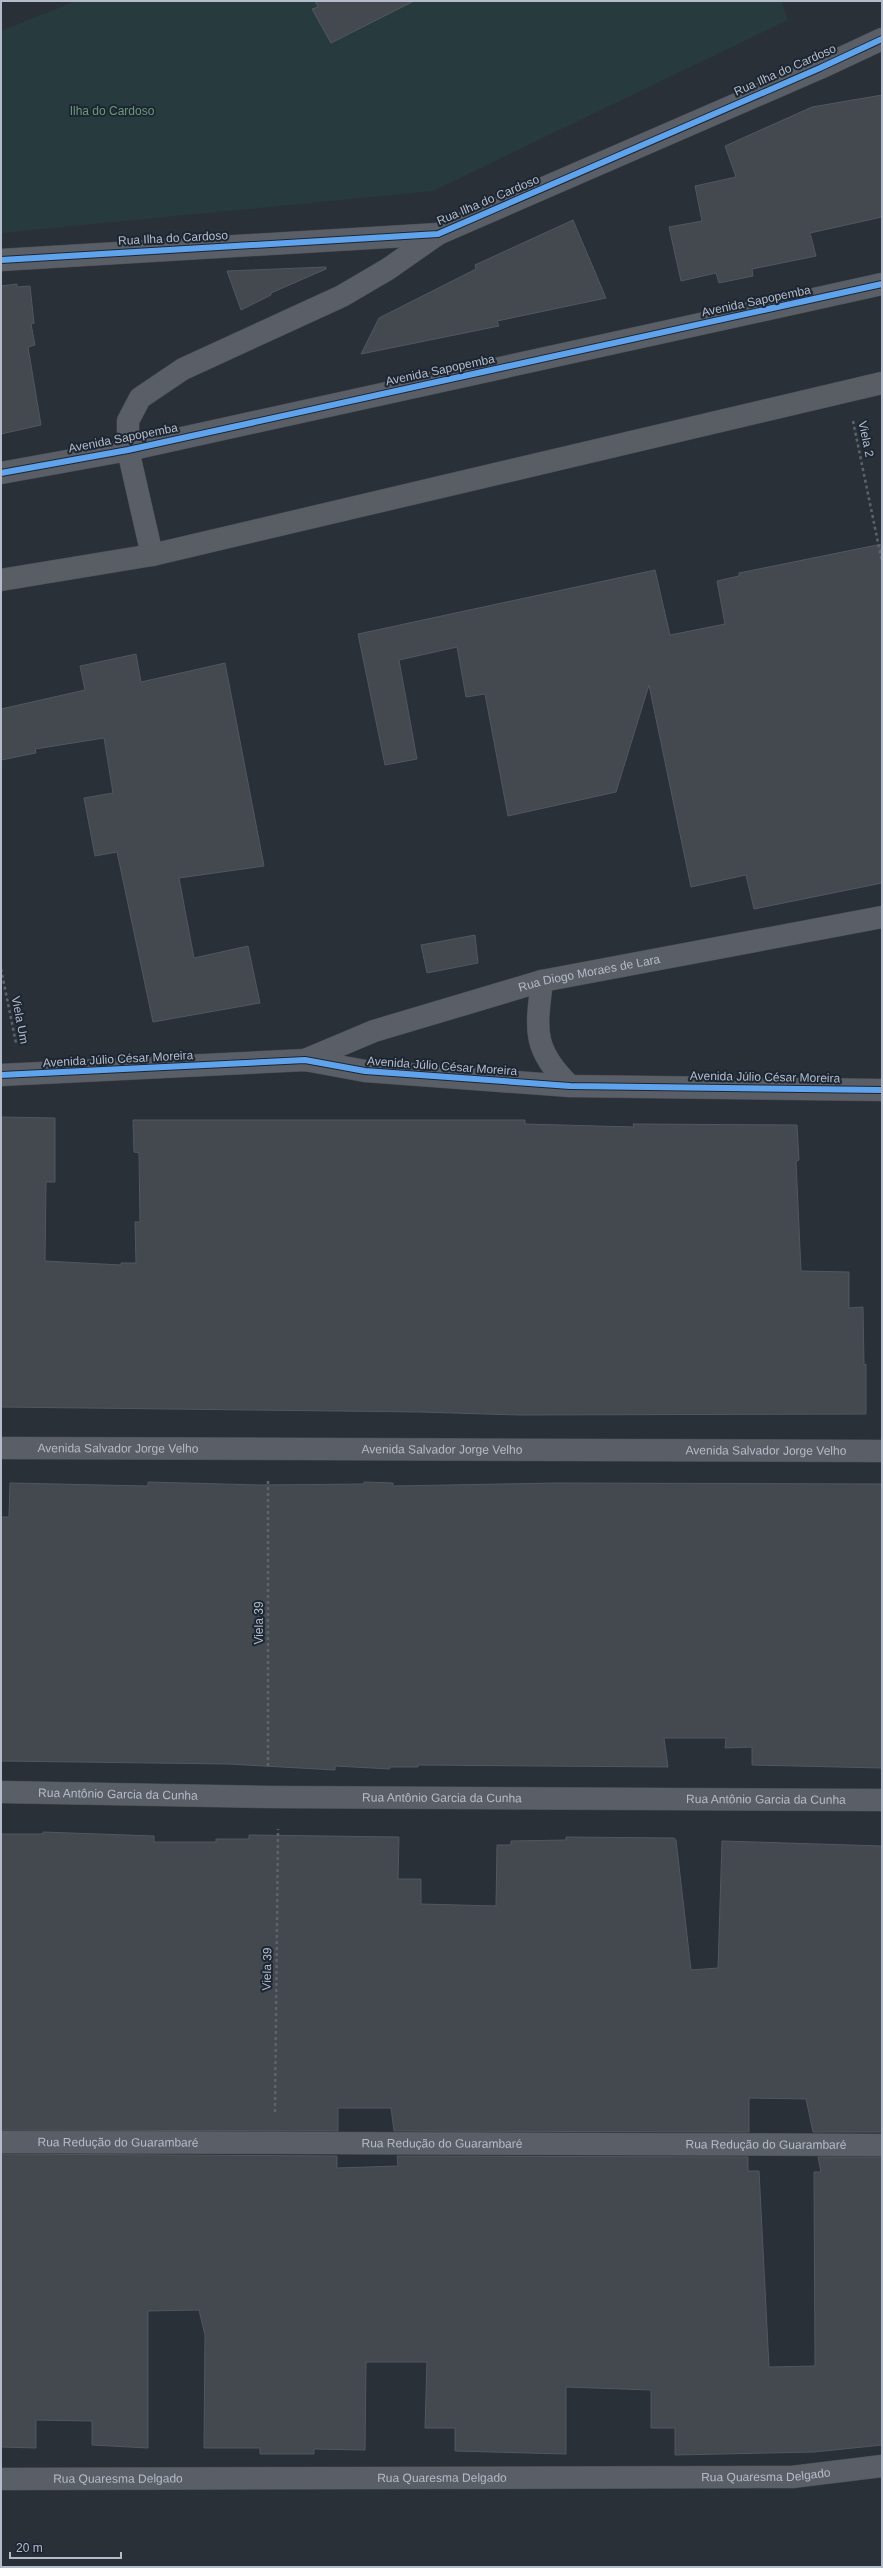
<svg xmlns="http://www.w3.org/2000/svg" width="883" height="2568" viewBox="0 0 883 2568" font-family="Helvetica,sans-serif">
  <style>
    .green { fill: #273a3e }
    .building { fill: #444950; stroke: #52575f }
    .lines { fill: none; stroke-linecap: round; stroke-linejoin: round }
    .minor-casing { stroke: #484c53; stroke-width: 23 }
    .secondary-casing { stroke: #484c53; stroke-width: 23 }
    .path { stroke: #5d636a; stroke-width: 2.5; stroke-dasharray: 3 3; stroke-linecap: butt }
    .minor { stroke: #5a5e66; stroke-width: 22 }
    .secondary { stroke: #595d64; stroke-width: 22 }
    .cycleway-casing { stroke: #1d2633; stroke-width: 8 }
    .cycleway { stroke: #60a3ed; stroke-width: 6 }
    .labels { text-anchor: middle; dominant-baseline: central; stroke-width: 4; stroke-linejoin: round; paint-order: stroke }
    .street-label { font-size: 12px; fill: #b4bcc9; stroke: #1d2633 }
    .park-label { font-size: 12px; fill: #6b9a76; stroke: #1d2633 }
  </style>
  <rect width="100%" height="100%" fill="#2a3038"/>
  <path class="green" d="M 76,1 L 781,1 L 788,20 L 433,191 L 1,233 L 1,31 Z"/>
  <path class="building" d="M 315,1 L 414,1 L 331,43 L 312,9 L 318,7 Z
    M 882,95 L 882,217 L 810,233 L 816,256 L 752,269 L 753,276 L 719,283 L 716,273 L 681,281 L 669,227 L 702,221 L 695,186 L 736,177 L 725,146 L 812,107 Z
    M 573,220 L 606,298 L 497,321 L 499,326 L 361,354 L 379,318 L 476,269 L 475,265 Z
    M 326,267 L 326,269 L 271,293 L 271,295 L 241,310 L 227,271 Z
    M 17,284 L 17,287 L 30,286 L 34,323 L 31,324 L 35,345 L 28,347 L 41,425 L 1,434 L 1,286 Z
    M 882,544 L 882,883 L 754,909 L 746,875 L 691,887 L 649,685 L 616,792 L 508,816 L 485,694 L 466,697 L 457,647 L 399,660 L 417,759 L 385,765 L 358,634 L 655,570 L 670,635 L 725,624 L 717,581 L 739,576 L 739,573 Z
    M 136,654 L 141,682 L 225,663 L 264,866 L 179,878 L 194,958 L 248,946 L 260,1003 L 153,1022 L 117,852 L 95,856 L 84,798 L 113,793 L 104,738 L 35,749 L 36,753 L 1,760 L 1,709 L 85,690 L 80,666 Z
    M 475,935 L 478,963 L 427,973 L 421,945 Z
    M 1,1117 L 55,1118 L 55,1182 L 46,1182 L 45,1261 L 121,1265 L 121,1263 L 136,1263 L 135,1222 L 140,1222 L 139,1153 L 134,1152 L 133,1120 L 525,1120 L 525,1124 L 634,1127 L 633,1124 L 797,1125 L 799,1160 L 796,1161 L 801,1271 L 849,1272 L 849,1308 L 863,1307 L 864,1365 L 866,1364 L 866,1414 L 520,1415 L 420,1412 L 1,1407 Z
    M 148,1482 L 260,1485 L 364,1484 L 364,1482 L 393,1483 L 393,1486 L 557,1483 L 882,1484 L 882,1768 L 752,1765 L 752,1747 L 725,1748 L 726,1738 L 664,1738 L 668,1767 L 418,1765 L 418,1767 L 389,1767 L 390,1769 L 335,1766 L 335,1770 L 228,1764 L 1,1761 L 1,1517 L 9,1517 L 10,1483 L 148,1486 Z
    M 43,1832 L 154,1836 L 154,1842 L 216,1842 L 216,1839 L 249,1839 L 249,1835 L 399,1837 L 398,1879 L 421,1879 L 421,1904 L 496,1906 L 497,1845 L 511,1845 L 511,1841 L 566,1840 L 566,1837 L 674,1838 L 676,1840 L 691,1970 L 718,1968 L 722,1841 L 882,1846 L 882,2132 L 813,2132 L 806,2099 L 749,2098 L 749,2132 L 394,2131 L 391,2108 L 338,2108 L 338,2131 L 1,2130 L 1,1834 L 43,1834 Z
    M 1,2154 L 337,2156 L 337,2168 L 398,2166 L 397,2156 L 748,2157 L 748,2171 L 759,2171 L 769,2367 L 815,2366 L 814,2172 L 821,2172 L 818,2157 L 882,2157 L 882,2445 L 814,2452 L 675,2455 L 675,2428 L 651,2428 L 651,2390 L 566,2387 L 566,2454 L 455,2451 L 455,2428 L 425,2428 L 427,2362 L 366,2362 L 365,2450 L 314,2449 L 314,2454 L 260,2454 L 260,2448 L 204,2448 L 205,2335 L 199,2310 L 148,2311 L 148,2448 L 92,2445 L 92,2421 L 36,2420 L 36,2448 L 1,2447 Z"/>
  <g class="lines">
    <defs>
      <g id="minor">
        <path d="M 1,260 L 438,234 L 820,68 L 882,39"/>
        <path d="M 1,473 L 128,450 L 882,284"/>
        <path d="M 152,555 L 128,450 L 128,421 L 140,398 L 183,369 L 342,296 L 388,269 L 438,234"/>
        <path d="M 542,981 C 536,1030 532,1049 570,1086"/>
        <path id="s1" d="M 305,1060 L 374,1031 L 542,981 L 882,917"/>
        <path d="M 1,1075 L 305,1060 L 365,1071 L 570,1086 L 882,1090"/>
        <path id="s2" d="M 1,1448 L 882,1451"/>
        <path id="s3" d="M 1,1792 L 269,1797 L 882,1800"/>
        <path id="s4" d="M 1,2142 L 882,2145"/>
        <path id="s5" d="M 1,2479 L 792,2477 L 882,2466"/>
      </g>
      <path id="secondary" d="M 1,580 L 152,555 L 882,383"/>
    </defs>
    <use href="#minor" class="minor-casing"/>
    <use href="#secondary" class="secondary-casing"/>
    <path class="path" d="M 853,421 L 882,562
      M 1,969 L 16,1043
      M 268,1766 L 268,1479
      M 275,2112 L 278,1829"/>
    <use href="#minor" class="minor"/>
    <use href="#secondary" class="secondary"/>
    <defs>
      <path id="cycleway" d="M 1,260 L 438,234 L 820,68 L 882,39
        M 1,473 L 128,450 L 882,284
        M 1,1075 L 305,1060 L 365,1071 L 570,1086 L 882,1090"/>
    </defs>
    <use href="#cycleway" class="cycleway-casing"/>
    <use href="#cycleway" class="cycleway"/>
  </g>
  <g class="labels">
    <g class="street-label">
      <text transform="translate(785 70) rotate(-24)">Rua Ilha do Cardoso</text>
      <text transform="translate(488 200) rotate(-23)">Rua Ilha do Cardoso</text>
      <text transform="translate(173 238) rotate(-3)">Rua Ilha do Cardoso</text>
      <text transform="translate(756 301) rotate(-12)">Avenida Sapopemba</text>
      <text transform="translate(440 370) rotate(-12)">Avenida Sapopemba</text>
      <text transform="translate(123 438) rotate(-11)">Avenida Sapopemba</text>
      <text transform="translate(866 439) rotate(78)">Viela 2</text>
      <text stroke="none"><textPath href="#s1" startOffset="298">Rua Diogo Moraes de Lara</textPath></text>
      <text transform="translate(20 1020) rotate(79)">Viela Um</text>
      <text transform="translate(118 1059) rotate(-3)">Avenida Júlio César Moreira</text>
      <text transform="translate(442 1066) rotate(4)">Avenida Júlio César Moreira</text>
      <text transform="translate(765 1077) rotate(1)">Avenida Júlio César Moreira</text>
      <text stroke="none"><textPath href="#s2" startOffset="117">Avenida Salvador Jorge Velho</textPath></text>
      <text stroke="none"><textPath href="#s2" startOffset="441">Avenida Salvador Jorge Velho</textPath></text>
      <text stroke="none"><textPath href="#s2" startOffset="765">Avenida Salvador Jorge Velho</textPath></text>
      <text transform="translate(259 1623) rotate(-90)">Viela 39</text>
      <text stroke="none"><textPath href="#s3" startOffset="117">Rua Antônio Garcia da Cunha</textPath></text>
      <text stroke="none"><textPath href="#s3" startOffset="441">Rua Antônio Garcia da Cunha</textPath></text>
      <text stroke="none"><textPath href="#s3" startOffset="765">Rua Antônio Garcia da Cunha</textPath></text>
      <text transform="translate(267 1969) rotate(-89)">Viela 39</text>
      <text stroke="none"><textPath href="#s4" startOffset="117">Rua Redução do Guarambaré</textPath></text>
      <text stroke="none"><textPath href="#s4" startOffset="441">Rua Redução do Guarambaré</textPath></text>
      <text stroke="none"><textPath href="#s4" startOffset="765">Rua Redução do Guarambaré</textPath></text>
      <text stroke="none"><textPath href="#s5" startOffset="765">Rua Quaresma Delgado</textPath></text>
      <text stroke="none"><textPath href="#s5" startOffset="441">Rua Quaresma Delgado</textPath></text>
      <text stroke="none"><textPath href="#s5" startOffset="117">Rua Quaresma Delgado</textPath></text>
    </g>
    <g class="park-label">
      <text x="112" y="111">Ilha do Cardoso</text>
    </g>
  </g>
  <rect width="883" height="2568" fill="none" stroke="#b4bcc9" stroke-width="4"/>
  <path d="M10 2552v6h111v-6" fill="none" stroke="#b4bcc9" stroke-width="2"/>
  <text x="16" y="2552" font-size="12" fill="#b4bcc9" stroke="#1d2633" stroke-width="3" paint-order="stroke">20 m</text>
</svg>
